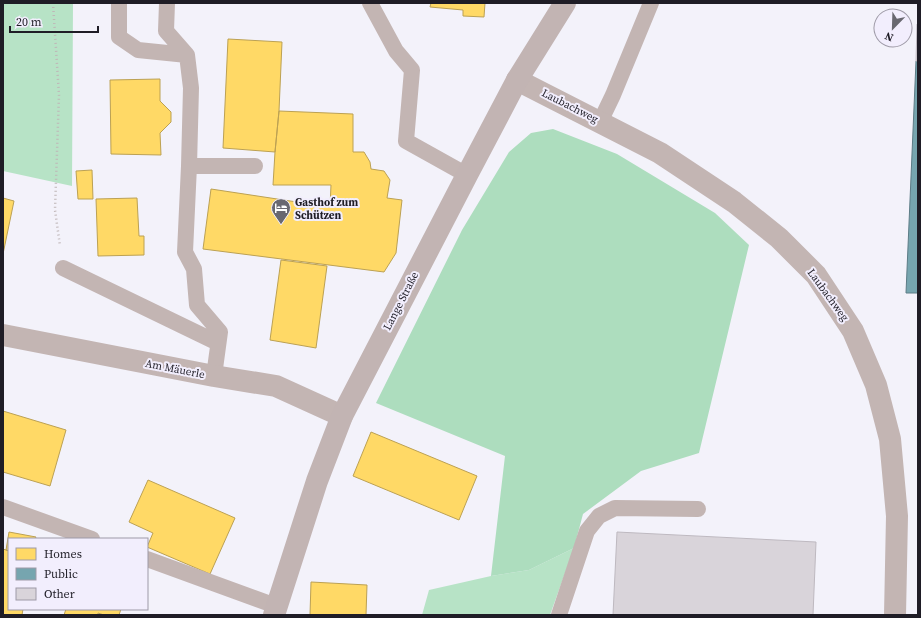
<svg xmlns="http://www.w3.org/2000/svg" width="921" height="618" viewBox="0 0 921 618" font-family="'Source Serif 4',serif">
  <style>
    .green { fill: #b7e3c6 }
    .forest { fill: #adddbe }
    .homes { fill: #ffd966; stroke: #bca153 }
    .public { fill: #76a5af; stroke: #5c7c86 }
    .building { fill: #d9d4da; stroke: #beb9c0 }
    .lines { fill: none; stroke-linecap: round; stroke-linejoin: round }
    .path { stroke: #bfb6b7; stroke-width: 2.5; stroke-dasharray: 1 3; stroke-linecap: butt }
    .lane { stroke: #c3b5b3; stroke-width: 16 }
    .street { stroke: #c3b5b3; stroke-width: 22 }
    .secondary { stroke: #c2b4b3; stroke-width: 22 }
    .labels { text-anchor: middle; dominant-baseline: central; stroke-width: 4; stroke-linejoin: round; paint-order: stroke }
    .street-label { font-size: 11px; fill: #1f1d26; stroke: #f2eefd }
    .poi-label { font-size: 11px; font-weight: bold; fill: #1f1d26; stroke: #f2eefd; text-anchor: start }
  </style>
  <rect width="100%" height="100%" fill="#f3f2fa"/>
  <path class="green" d="M 3,3 L 73,3 L 72,186 L 3,171 Z
    M 574,548 L 550,615 L 422,615 L 429,590 L 491,576 L 529,570 Z"/>
  <path class="forest" d="M 553,129 L 617,154 L 715,213 L 749,245 L 699,453 L 641,471 L 583,514 L 574,548 L 529,570 L 491,576 L 505,456 L 376,403 L 462,230 L 509,152 L 531,133 Z"/>
  <path class="homes" d="M 431,3 L 485,3 L 484,17 L 463,16 L 463,10 L 430,7 Z
    M 228,39 L 282,42 L 279,111 L 275,152 L 223,148 Z
    M 160,79 L 160,101 L 171,112 L 171,122 L 160,133 L 161,155 L 111,154 L 110,80 Z
    M 279,111 L 353,114 L 353,152 L 364,152 L 370,162 L 371,169 L 384,171 L 390,180 L 387,198 L 402,200 L 396,253 L 384,272 L 203,249 L 211,189 L 330,207 L 331,185 L 273,185 L 275,152 Z
    M 92,170 L 93,199 L 78,199 L 76,171 Z
    M 3,198 L 14,201 L 3,254 Z
    M 137,198 L 139,236 L 144,236 L 144,255 L 98,256 L 96,199 Z
    M 281,260 L 327,266 L 316,348 L 270,340 Z
    M 3,411 L 66,430 L 50,486 L 3,472 Z
    M 371,432 L 477,476 L 459,520 L 353,476 Z
    M 148,480 L 235,518 L 210,574 L 147,547 L 153,533 L 129,522 Z
    M 9,532 L 36,537 L 35,539 L 9,539 L 9,551 L 6,550 Z
    M 3,549 L 9,551 L 9,609 L 23,609 L 22,615 L 3,615 Z
    M 311,582 L 367,585 L 366,615 L 310,615 Z
    M 66,609 L 121,609 L 119,615 L 104,615 L 98,613 L 98,615 L 64,615 Z"/>
  <path class="public" d="M 916,61 L 918,61 L 918,293 L 906,293 Z"/>
  <path class="building" d="M 917,24 L 918,24 L 918,61 L 916,61 Z
    M 617,532 L 816,542 L 813,615 L 613,615 Z"/>
  <g class="lines">
    <path class="path" d="M 53,3 L 59,95 L 55,210 L 60,246"/>
    <path class="lane" d="M 119,3 L 119,37 L 138,50 L 187,55
      M 167,3 L 166,31 L 187,55 L 191,88 L 189,166
      M 370,3 L 396,51 L 412,70 L 406,141 L 467,175
      M 600,122 L 613,95 L 651,3
      M 63,268 L 218,343
      M 214,376 L 220,332 L 197,305 L 194,269 L 185,252 L 189,166 L 255,166
      M 3,507 L 92,539
      M 147,559 L 276,606
      M 559,615 L 587,531 L 599,516 L 615,508 L 698,509"/>
    <path class="street" d="M 517,80 L 660,153 L 734,202 L 779,238 L 816,275 L 853,331 L 876,385 L 890,439 L 897,516 L 895,615
      M 3,335 L 214,376 L 276,386 L 342,416"/>
    <path class="secondary" d="M 274,615 L 317,481 L 342,416 L 467,175 L 517,80 L 565,3"/>
  </g>
  <defs>
    <symbol id="hotel-pin" viewBox="-11 -11 22 30"><path d="M0 17L-7.5 6A9.5 9.5 0 1 1 7.5 6Z" fill="#696870" stroke="#f2eefd"/><path d="M-6-4.5h1.5V1H6V5H4.5V3h-9V5H-6ZM-4 0a1.8 1.8 0 1 1 3.6 0ZM.5 0V-2.5h3Q6-2.5 6 0Z" fill="#fff"/></symbol>
  </defs>
  <g fill-rule="evenodd">
    <use href="#hotel-pin" x="270" y="197" width="22" height="30"/>
  </g>
  <g class="labels">
    <g class="street-label">
      <text transform="translate(570 106) rotate(27)">Laubachweg</text>
      <text transform="translate(828 295) rotate(54)">Laubachweg</text>
      <text transform="translate(401 301) rotate(-63)">Lange Straße</text>
      <text transform="translate(175 369) rotate(11)">Am Mäuerle</text>
    </g>
    <g class="poi-label">
      <text x="295" y="202">Gasthof zum<tspan x="295" dy="13">Schützen</tspan></text>
    </g>
  </g>
  <rect width="921" height="618" fill="none" stroke="#1f1d26" stroke-width="8"/>
  <rect x="8" y="538" width="140" height="72" fill="#f2eefd" stroke="#9e9aa7"/>
  <rect x="16" y="548" width="20" height="12" fill="#ffd966" stroke="#9e9aa7"/>
  <text x="44" y="558" font-size="12" fill="#1f1d26">Homes</text>
  <rect x="16" y="568" width="20" height="12" fill="#76a5af" stroke="#9e9aa7"/>
  <text x="44" y="578" font-size="12" fill="#1f1d26">Public</text>
  <rect x="16" y="588" width="20" height="12" fill="#d9d4da" stroke="#9e9aa7"/>
  <text x="44" y="598" font-size="12" fill="#1f1d26">Other</text>
  <g transform="translate(893 28) rotate(203)"><circle r="19" fill="#f2eefd" stroke="#9e9aa7"/>
  <path d="M0-3L7 15L0 10L-7 15Z" fill="#696870"/>
  <text y="-6" font-size="11" font-weight="bold" text-anchor="middle" fill="#1f1d26">N</text>
  </g>
  <path d="M10 26v6h88v-6" fill="none" stroke="#1f1d26" stroke-width="2"/>
  <text x="16" y="26" font-size="12" fill="#1f1d26" stroke="#f2eefd" stroke-width="3" paint-order="stroke">20 m</text>
</svg>
